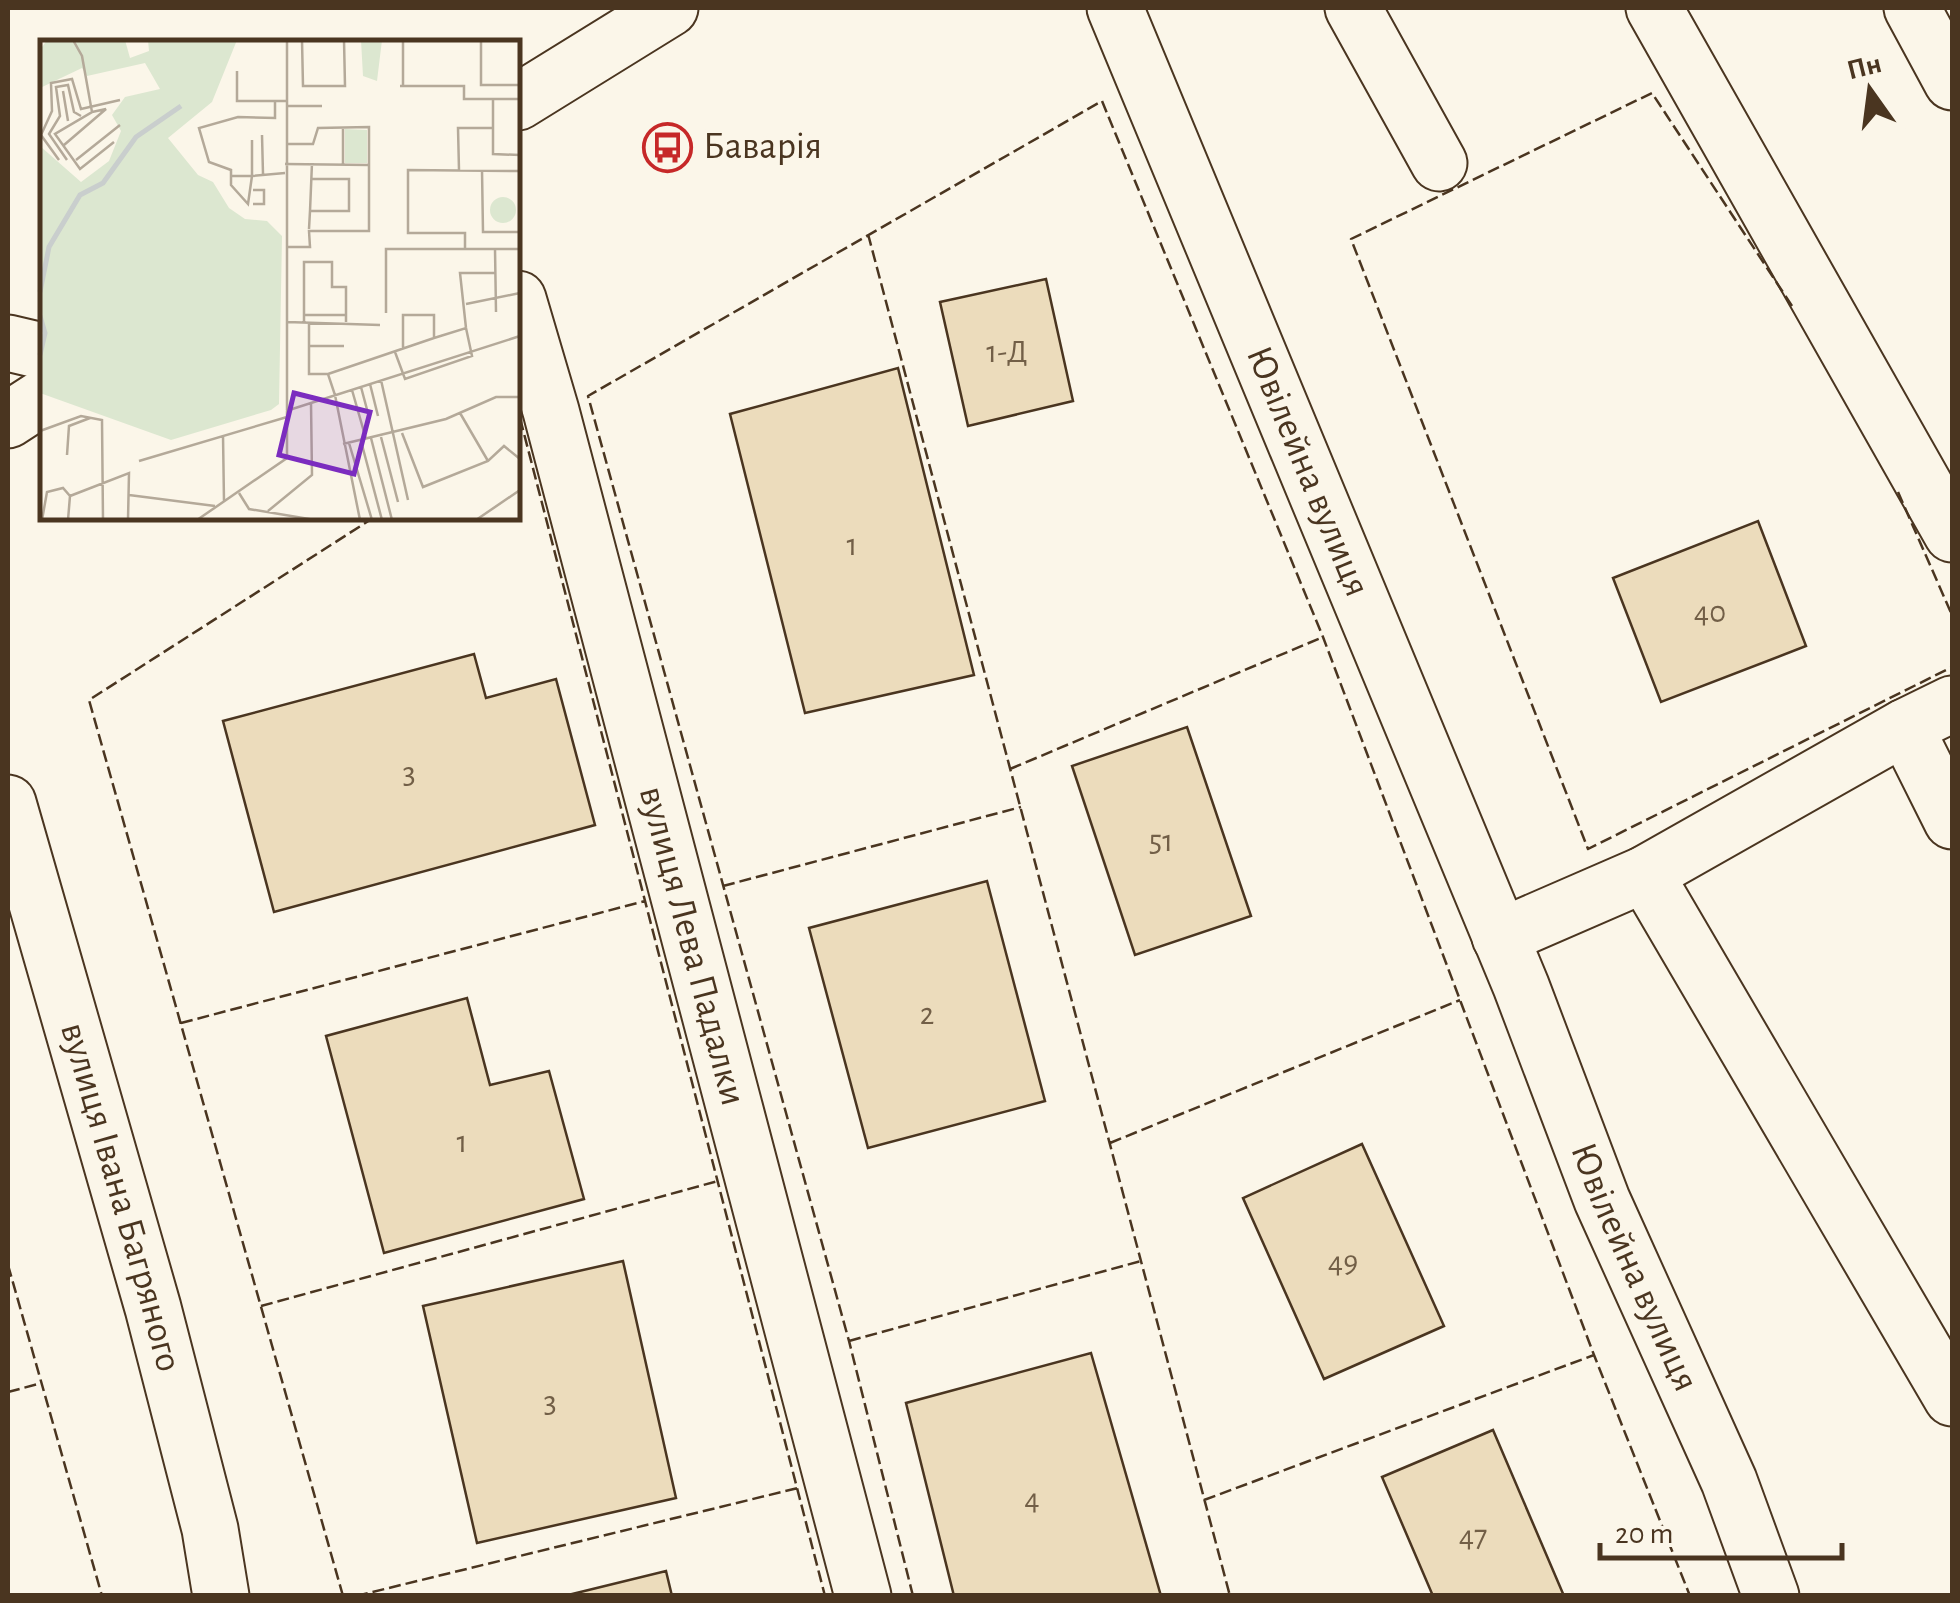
<svg xmlns="http://www.w3.org/2000/svg" width="1960" height="1603" viewBox="0 0 1960 1603" font-family="'Alegreya Sans',sans-serif">
  <style>
    .building { fill: #ecdcbc; stroke: #4a3520; stroke-width: 2.5 }
    .lines { fill: none; stroke-linecap: round; stroke-linejoin: round }
    .minor-casing { stroke: #4a3520; stroke-width: 59 }
    .minor { stroke: #fbf6e9; stroke-width: 55 }
    .fence { stroke: #4a3520; stroke-width: 2.5; stroke-dasharray: 12 5; stroke-linecap: butt }
    .labels { text-anchor: middle; dominant-baseline: central; stroke-width: 8; stroke-linejoin: round; paint-order: stroke }
    .number-label { font-size: 32px; fill: #725f47 }
    .poi-label { font-size: 38px; fill: #4a3520; stroke: #fbf6e9; text-anchor: start }
    .street-label { font-size: 38px; fill: #4a3520; stroke: #fbf6e9 }
    .inset-river { fill: none; stroke: #c9cecd; stroke-width: 5 }
    .inset-road { fill: none; stroke: #b4a999; stroke-width: 2.5 }
    .view { fill: #7b2cbf; fill-opacity: 0.15; stroke: #7b2cbf; stroke-width: 5 }
    .inset-edge { fill: none; stroke: #4a3520; stroke-width: 5 }
  </style>
  <rect width="100%" height="100%" fill="#fbf6e9"/>
  <path class="building" d="M 1046,279 L 1073,401 L 968,426 L 940,302 Z
    M 898,368 L 974,675 L 805,713 L 730,414 Z
    M 1758,521 L 1806,646 L 1661,702 L 1613,578 Z
    M 474,654 L 486,698 L 556,679 L 595,825 L 274,912 L 223,721 Z
    M 1187,727 L 1251,916 L 1135,955 L 1072,766 Z
    M 987,881 L 1045,1101 L 868,1148 L 809,928 Z
    M 467,998 L 490,1085 L 549,1071 L 584,1199 L 384,1253 L 326,1036 Z
    M 1362,1144 L 1444,1326 L 1324,1379 L 1243,1198 Z
    M 623,1261 L 676,1498 L 477,1543 L 423,1306 Z
    M 1091,1353 L 1161,1596 L 954,1596 L 906,1403 Z
    M 1493,1430 L 1564,1596 L 1433,1596 L 1382,1477 Z
    M 666,1571 L 672,1596 L 564,1596 Z"/>
  <g class="lines">
    <defs>
      <g id="minor">
        <path id="s1" d="M 1115,8 L 1521,986 L 1602,1200 L 1729,1481 L 1771,1596"/>
        <path d="M 1353,8 L 1439,163"/>
        <path d="M 1654,8 L 1952,534"/>
        <path d="M 1912,8 L 1952,82"/>
        <path d="M 518,102 L 670,8"/>
        <path id="s2" d="M 518,299 L 551,411 L 863,1596"/>
        <path d="M 8,343 L 42,351"/>
        <path d="M 8,420 L 42,398"/>
        <path d="M 1905,727 L 1952,821"/>
        <path id="s3" d="M 8,803 L 153,1308 L 210,1529 L 221,1596"/>
        <path d="M 1645,874 L 1952,1398"/>
        <path d="M 1500,937 L 1645,874 L 1905,727 L 1952,704"/>
      </g>
    </defs>
    <use href="#minor" class="minor-casing"/>
    <use href="#minor" class="minor"/>
    <path class="fence" d="M 868,234 L 1230,1596
      M 1792,306 L 1652,93 L 1351,239 L 1588,849 L 1952,667
      M 518,424 L 521,422 L 825,1596
      M 1898,492 L 1952,615
      M 1010,769 L 1323,637
      M 723,886 L 1021,807
      M 181,1023 L 645,901
      M 1110,1143 L 1460,1000
      M 8,1265 L 102,1596
      M 261,1306 L 718,1181
      M 849,1341 L 1141,1261
      M 8,1392 L 42,1383
      M 1204,1500 L 1594,1355
      M 343,1596 L 89,700 L 373,518
      M 356,1596 L 798,1488
      M 913,1596 L 849,1341 L 588,396 L 1102,101 L 1323,637 L 1594,1355 L 1690,1596"/>
  </g>
  <defs>
    <symbol id="bus-ring" viewBox="-11 -11 22 22"><circle r="9.5" fill="#fbf6e9" stroke="#c62828" stroke-width="1.5"/><path d="M-5-6H5V4H4V6H2V4H-2V6H-4V4H-5ZM-3.5-4V0h7V-4ZM-3.5 1.2v1.5H-2V1.2ZM2 1.2v1.5H3.5V1.2Z" fill="#c62828"/></symbol>
  </defs>
  <g fill-rule="evenodd">
    <use href="#bus-ring" x="640" y="120" width="55" height="55"/>
  </g>
  <g class="labels">
    <g class="number-label">
      <text x="1007" y="352">1-Д</text>
      <text x="852" y="545">1</text>
      <text x="1710" y="612">40</text>
      <text x="409" y="773">3</text>
      <text x="1161" y="841">51</text>
      <text x="927" y="1014">2</text>
      <text x="462" y="1142">1</text>
      <text x="1343" y="1262">49</text>
      <text x="550" y="1402">3</text>
      <text x="1032" y="1499">4</text>
      <text x="1473" y="1536">47</text>
    </g>
    <g class="poi-label">
      <text x="703" y="147">Баварія</text>
    </g>
    <g class="street-label">
      <text stroke="none"><textPath href="#s1" startOffset="502">Ювілейна вулиця</textPath></text>
      <text stroke="none"><textPath href="#s2" startOffset="670">вулиця Лева Падалки</textPath></text>
      <text stroke="none"><textPath href="#s3" startOffset="410">вулиця Івана Багряного</textPath></text>
      <text stroke="none"><textPath href="#s1" startOffset="1362">Ювілейна вулиця</textPath></text>
    </g>
  </g>
  <g transform="translate(40 40)">
    <rect width="480" height="480" fill="#fbf6e9"/>
    <path d="M 7,0 L 85,0 L 90,18 L 109,11 L 108,0 L 197,0 L 172,62 L 128,98 L 158,135 L 173,142 L 189,168 L 205,179 L 227,181 L 242,196 L 239,364 L 231,370 L 131,400 L 0,353 L 0,106 L 41,142 L 69,121 L 81,91 L 72,75 L 85,57 L 120,49 L 105,23 L 47,36 L 42,28 L 0,48 L 0,10 ZM 321,0 L 342,0 L 337,41 L 323,36 ZM 305,89 L 327,90 L 327,123 L 305,123 ZM450 170a13 13 0 1 1 26 0a13 13 0 1 1-26 0Z" fill="#dce7d0"/>
    <path class="inset-river" d="M 0,252 L 9,207 L 40,155 L 63,143 L 96,97 L 141,66M 0,276 L 5,293 L 0,315"/>
    <path class="inset-road" d="M 33,0 L 42,16 L 52,72 L 15,94 L 40,129 L 74,102M 262,0 L 263,46 L 305,46 L 304,0M 441,0 L 441,45 L 480,45M 197,31 L 197,61 L 235,61M 360,46 L 424,46 L 424,59 L 480,59M 363,46 L 363,0M 23,51 L 28,81M 453,59 L 453,114 L 480,115M 246,66 L 282,66M 222,95 L 223,134M 246,104 L 273,104 L 278,88 L 329,87 L 329,191 L 269,191 L 270,207 L 248,207M 24,105 L 66,69 L 52,72M 19,120 L 1,95 L 12,71 L 11,43 L 32,39 L 41,69 L 80,60M 27,120 L 9,94 L 20,76 L 16,47 L 28,45 L 34,72 L 41,76M 36,120 L 80,85M 245,124 L 329,125M 303,124 L 303,89M 419,130 L 418,88 L 453,88M 442,130 L 443,192 L 480,192M 245,133 L 212,136 L 208,164 L 191,145 L 191,130 L 169,122 L 159,88 L 198,77 L 235,78 L 235,61 L 246,61M 191,136 L 212,136 L 212,100M 213,150 L 224,150 L 224,164 L 213,164M 270,171 L 272,123M 269,189 L 270,171 L 309,171 L 309,139 L 272,139M 425,209 L 425,193 L 368,193 L 368,130 L 480,131M 455,209 L 456,272M 426,264 L 480,253M 346,273 L 346,209 L 480,209M 264,275 L 306,275M 247,282 L 340,285M 264,282 L 264,222 L 292,222 L 292,247 L 306,247 L 306,282M 269,282 L 269,306 L 304,306M 426,288 L 420,233 L 455,233M 269,306 L 269,334 L 288,334 L 295,355 L 320,480M 363,309 L 363,275 L 394,275 L 394,298M 288,334 L 394,298 L 426,288 L 432,316 L 365,339 L 355,312M 341,340 L 368,460M 330,344 L 338,376M 321,347 L 329,377M 312,350 L 326,399M 246,371 L 480,296M 420,373 L 448,421M 0,391 L 41,376 L 62,380 L 63,480M 362,393 L 383,447 L 448,421 L 464,406 L 480,419M 183,395 L 184,462M 341,397 L 358,462M 331,398 L 352,480M 321,401 L 342,480M 309,403 L 332,480M 303,404 L 406,379 L 456,357 L 480,357M 27,415 L 29,386 L 50,378M 99,421 L 247,377M 199,453 L 209,469 L 275,480M 89,455 L 175,466M 228,471 L 272,435 L 271,363M 2,480 L 7,452 L 23,448 L 30,456M 28,480 L 30,456 L 89,433 L 88,480M 157,480 L 247,418 L 247,0M 436,480 L 480,450"/>
    <path class="view" d="M 254,353 L 330,372 L 314,434 L 239,415 Z"/>
    <rect width="480" height="480" class="inset-edge"/>
  </g>
  <rect width="1960" height="1603" fill="none" stroke="#4a3520" stroke-width="20"/>
  <g transform="translate(1870 90) rotate(346)" stroke="#fbf6e9" stroke-width="8" paint-order="stroke">
  <path d="M0-8L18 38L0 25L-18 38Z" fill="#4a3520"/>
  <text y="-15" font-size="28" font-weight="bold" text-anchor="middle" fill="#4a3520">Пн</text>
  </g>
  <path d="M1600 1543v15h242v-15" fill="none" stroke="#4a3520" stroke-width="5"/>
  <text x="1615" y="1543" font-size="30" fill="#4a3520" stroke="#fbf6e9" stroke-width="8" paint-order="stroke">20 m</text>
</svg>
